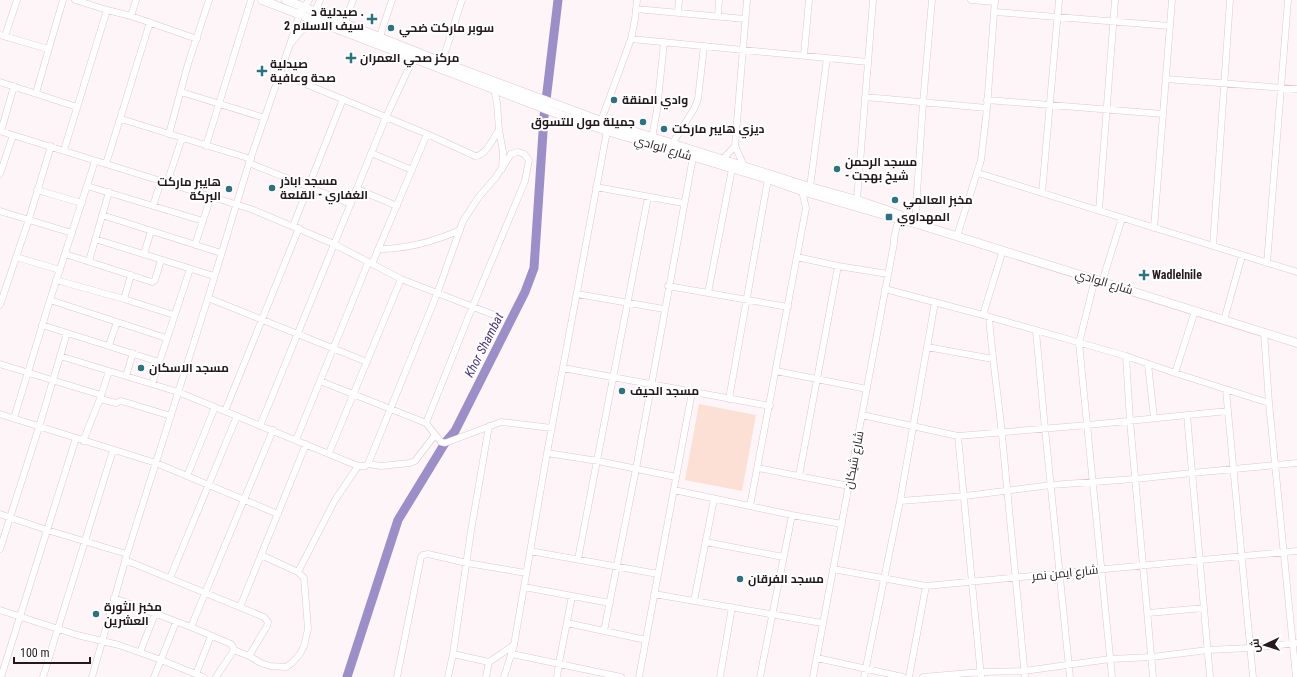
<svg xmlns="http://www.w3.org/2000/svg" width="1297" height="677" viewBox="0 0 1297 677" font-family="'Roboto Condensed',Cairo,sans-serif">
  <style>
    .green { fill: #fce0d6 }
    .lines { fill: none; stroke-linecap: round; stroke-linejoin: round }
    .river { stroke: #9c8fc8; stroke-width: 9 }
    .minor-casing { stroke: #e6c2d3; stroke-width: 7 }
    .major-casing { stroke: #e6c2d3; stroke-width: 9 }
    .minor { stroke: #fff; stroke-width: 6 }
    .major { stroke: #fff; stroke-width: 8 }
    .poi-dot { fill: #2d7281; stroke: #fff; stroke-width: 1.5 }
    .labels { text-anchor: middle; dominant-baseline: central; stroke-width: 4; stroke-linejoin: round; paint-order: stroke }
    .poi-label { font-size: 12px; font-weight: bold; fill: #25191f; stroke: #fff; text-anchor: start }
    .street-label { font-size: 12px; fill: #25191f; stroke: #fff }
    .water-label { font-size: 13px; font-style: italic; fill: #4a357b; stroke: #fff }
  </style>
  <rect width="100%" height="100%" fill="#fdf5f8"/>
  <path class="green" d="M 699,404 L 756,415 L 742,491 L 685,480 Z"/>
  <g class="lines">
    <path class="river" d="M 347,677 L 398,520 L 445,443 L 455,431 L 525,292 L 534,268 L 544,117 L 558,0"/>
    <defs>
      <path id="minor" d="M 75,0 L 107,10 L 131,16 L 197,39
        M 971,0 L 995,2
        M 636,9 L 745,19
        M 678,12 L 679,0
        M 995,12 L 1170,26
        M 131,16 L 136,0
        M 718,16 L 719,0
        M 345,23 L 353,0
        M 0,35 L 48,49
        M 5,36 L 17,0
        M 380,36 L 392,0
        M 631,39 L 868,62
        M 291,43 L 312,18 L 320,0
        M 804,55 L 809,0
        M 442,62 L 462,0
        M 279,73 L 427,134 L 475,156 C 486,156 493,138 499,130
        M 1166,79 L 1297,89
        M 0,82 L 77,107
        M 494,89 L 497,103 L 499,130 L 503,152 L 502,169
        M 181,92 L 265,118
        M 36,93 L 63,0
        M 865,97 L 987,108
        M 987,100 L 1163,114
        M 121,119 L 251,159
        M 601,121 L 631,39 L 635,19 L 637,0
        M 0,131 L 251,209 L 334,244 L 401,279 L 494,315
        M 1,131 L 14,86
        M 169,134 L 188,64 L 209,0
        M 652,138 L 657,110 L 664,42
        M 672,144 L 694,109 L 698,99 L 704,46
        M 206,146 L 251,0
        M 64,150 L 107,10
        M 371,153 L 412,170
        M 722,160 L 735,146
        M 249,163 L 351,204
        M 106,164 L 150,22
        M 744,166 L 735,146 L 747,0
        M 978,173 L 1297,272
        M 0,174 L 13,135
        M 167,183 L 182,138
        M 87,186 L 203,221
        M 596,187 L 683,203
        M 810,187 L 827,58
        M 357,189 L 397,206
        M 37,190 L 82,203
        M 1042,193 L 1059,0
        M 857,200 L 873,0
        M 153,206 L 161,181
        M 1099,210 L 1115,0
        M 0,211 L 72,233
        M 102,215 L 221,253
        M 915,223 L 923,103 L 932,0
        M 293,226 L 343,99
        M 1154,228 L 1172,0
        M 957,236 L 981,160 L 987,108 L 995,0
        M 95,239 L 214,276
        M 195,245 L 211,196
        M 1213,246 L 1230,0
        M 379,249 C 408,249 433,242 460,230
        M 65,254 L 152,282 L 155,280 L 161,260
        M 144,254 L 151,231
        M 16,257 L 60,270
        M 797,257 L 838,266 L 888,274
        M 89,261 L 109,192
        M 1267,263 L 1288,0
        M 372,264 L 427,134
        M 1095,279 L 1079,343 L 1112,677
        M 56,280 L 124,299 L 174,315
        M 1102,282 L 1122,218
        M 668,286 L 788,307
        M 885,289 L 983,315 L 1126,356 L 1175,373 L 1269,403
        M 708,293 L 732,169
        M 577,294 L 664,309
        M 208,298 L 367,362
        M 124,299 L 131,275
        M 50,300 L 166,338
        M 0,305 L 29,219 L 51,146
        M 983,315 L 1003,250
        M 989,317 C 992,356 998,395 1002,435 C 1010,515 1017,596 1025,677
        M 1224,320 L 1242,256
        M 42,325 L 159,362
        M 1036,331 L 1045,429 L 1070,677
        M 1264,332 L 1269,403 L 1296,677
        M 109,345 L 117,322
        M 927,347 L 993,359
        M 60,356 L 178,392 L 358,466 L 365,466 L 368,464 L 437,294 L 463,221 L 478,198 L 496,177 L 511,154 L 518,152 L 524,154 L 529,160 L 525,181 L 472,308 L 426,423
        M 1126,356 L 1130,421 L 1153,677
        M 0,364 L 101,395
        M 1148,364 L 1154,418
        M 563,368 L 770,406
        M 776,371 L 867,389
        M 1175,373 L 1195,311
        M 126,376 L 133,353
        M 320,381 L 426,423 L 441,442 L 445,443 L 501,422 L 552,428
        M 152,384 L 190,269
        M 1226,390 L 1253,677
        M 100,399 L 116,403 L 121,401 L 125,402 L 171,416
        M 729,399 L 768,179
        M 225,411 L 299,228
        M 0,414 L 156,463 L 278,514
        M 862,415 L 958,436 L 1088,425 L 1228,411
        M 1187,415 L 1210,677
        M 14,418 L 50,300 L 95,161
        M 260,426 L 386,117 L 413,59
        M 958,436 L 981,677
        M 296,440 L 368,263
        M 83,441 L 100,399 L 109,371
        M 329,453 L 401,279
        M 547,453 L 598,461 L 676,477
        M 368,464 L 381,466 L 410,463 L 415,461 L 435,435
        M 758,468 L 849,486
        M 187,476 L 215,407
        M 799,476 L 838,266
        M 674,490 L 792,515 L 842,524
        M 900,501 L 965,496 L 1051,485 L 1135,479 L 1192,473 L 1297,463
        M 750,506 L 806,208 L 802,191 L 802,189
        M 0,514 L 47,530 L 127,554
        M 706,542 L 783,557
        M 0,549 L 39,427 L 67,333
        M 530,551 L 658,574
        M 578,559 L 648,197
        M 125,560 L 264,617 L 268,622 L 267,626 L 249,656
        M 833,569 L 926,586 L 1297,551
        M 298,572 L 335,500 L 358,466
        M 170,578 L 237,416
        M 524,587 L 610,603
        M 654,594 L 822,623
        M 114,598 L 191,627 L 231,644 L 233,647 L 234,650
        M 694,601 L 714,499
        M 240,607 L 306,444
        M 0,610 L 77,635 L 119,645 L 161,660 L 203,677
        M 1148,613 L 1204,608
        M 567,623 L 646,640
        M 191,627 L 273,430
        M 604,631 L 636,469 L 693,157
        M 234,650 L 249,656 L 261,663 L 270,666 L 286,667 L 292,663 L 300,654 L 304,646 L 308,629 L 304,578 L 298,572 L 261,555
        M 140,652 L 155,614
        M 453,654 L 489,662 L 498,656 L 514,645
        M 512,654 L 621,677
        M 817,658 L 903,677
        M 196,674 L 211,636
        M 1,677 L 76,438
        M 43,677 L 113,450
        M 92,677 L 127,554 L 208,298 L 249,163 L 290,44 L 300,13 L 309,0
        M 154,677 L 176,622
        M 216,677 L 234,650
        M 397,677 L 421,557 L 423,555 L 428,554 L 467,563 L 526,573
        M 448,677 L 453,654 L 471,531 L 489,426
        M 486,677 L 489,662
        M 504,677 L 514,645 L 547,453 L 607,131
        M 557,677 L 559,663 L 572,596
        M 639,677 L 692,392
        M 720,677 L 732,607
        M 760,677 L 792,515
        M 813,677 L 894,243 L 894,238 L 900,214
        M 864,677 L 900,501 L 935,302
        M 909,677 L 926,586
        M 923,677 L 981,672 L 1024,671 L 1110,659 L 1152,657 L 1208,650 L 1250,648 L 1297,643"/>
      <path id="major" d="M 262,0 L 561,115 L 607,131 L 768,179 L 802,191 L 898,219 L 911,222 L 1297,343
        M 286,0 L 442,62 L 601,121 L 803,185 L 857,200 L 895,213"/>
    </defs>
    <use href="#minor" class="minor-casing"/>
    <use href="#major" class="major-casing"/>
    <use href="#minor" class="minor"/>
    <use href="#major" class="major"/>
  </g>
  <g class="poi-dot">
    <path d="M370 13h4v4h4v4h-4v4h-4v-4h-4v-4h4z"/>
    <circle cx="391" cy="28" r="4"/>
    <path d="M349 52h4v4h4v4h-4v4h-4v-4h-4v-4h4z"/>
    <path d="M260 65h4v4h4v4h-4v4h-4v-4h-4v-4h4z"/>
    <circle cx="614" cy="100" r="4"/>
    <circle cx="643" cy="122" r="4"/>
    <circle cx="664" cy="129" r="4"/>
    <circle cx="837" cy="169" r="4"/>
    <circle cx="272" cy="188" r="4"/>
    <circle cx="229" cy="189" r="4"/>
    <circle cx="895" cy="200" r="4"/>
    <rect x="885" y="213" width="8" height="8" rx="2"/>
    <path d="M1142 269h4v4h4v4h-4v4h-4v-4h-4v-4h4z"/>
    <circle cx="141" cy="368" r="4"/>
    <circle cx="622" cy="391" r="4"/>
    <circle cx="740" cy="579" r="4"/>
    <circle cx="96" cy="614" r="4"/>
  </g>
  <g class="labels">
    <g class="poi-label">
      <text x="364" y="12" text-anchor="end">صيدلية د .<tspan x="364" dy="14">سيف الاسلام 2</tspan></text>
      <text x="399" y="28">سوبر ماركت ضحي</text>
      <text x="360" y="58">مركز صحي العمران</text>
      <text x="270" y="64">صيدلية<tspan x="270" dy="14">صحة وعافية</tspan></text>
      <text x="622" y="100">وادي المنقة</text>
      <text x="635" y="122" text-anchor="end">جميلة مول للتسوق</text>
      <text x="672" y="129">ديزي هايبر ماركت</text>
      <text x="845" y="162">مسجد الرحمن<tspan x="845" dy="14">- شيخ بهجت</tspan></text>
      <text x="280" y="181">مسجد اباذر<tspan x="280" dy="14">الغفاري - القلعة</tspan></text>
      <text x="221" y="182" text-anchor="end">هايبر ماركت<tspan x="221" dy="14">البركة</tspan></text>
      <text x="903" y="200">مخبز العالمي</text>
      <text x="897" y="217">المهداوي</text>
      <text x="1152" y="275">Wadlelnile</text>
      <text x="149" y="368">مسجد الاسكان</text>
      <text x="630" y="391">مسجد الحيف</text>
      <text x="748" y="579">مسجد الفرقان</text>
      <text x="104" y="607">مخبز الثورة<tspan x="104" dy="14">العشرين</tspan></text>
    </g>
    <g class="street-label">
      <text transform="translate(663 148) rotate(17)">شارع الوادي</text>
      <text transform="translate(1104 282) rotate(17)">شارع الوادي</text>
      <text transform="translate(854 460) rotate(-79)">شارع شيكان</text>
      <text transform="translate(1065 573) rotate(-6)">شارع ايمن نمر</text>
    </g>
    <g class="water-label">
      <text transform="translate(484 345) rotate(-63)">Khor Shambat</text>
    </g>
  </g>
  <g transform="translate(1265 645) rotate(266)" stroke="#ffffff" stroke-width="3" paint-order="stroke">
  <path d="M0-3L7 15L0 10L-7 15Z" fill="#25191f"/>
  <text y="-6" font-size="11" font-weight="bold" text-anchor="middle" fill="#25191f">ش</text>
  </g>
  <path d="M14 657v6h76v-6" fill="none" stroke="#25191f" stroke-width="2"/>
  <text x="20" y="657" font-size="12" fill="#25191f" stroke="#ffffff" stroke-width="3" paint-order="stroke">100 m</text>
</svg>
